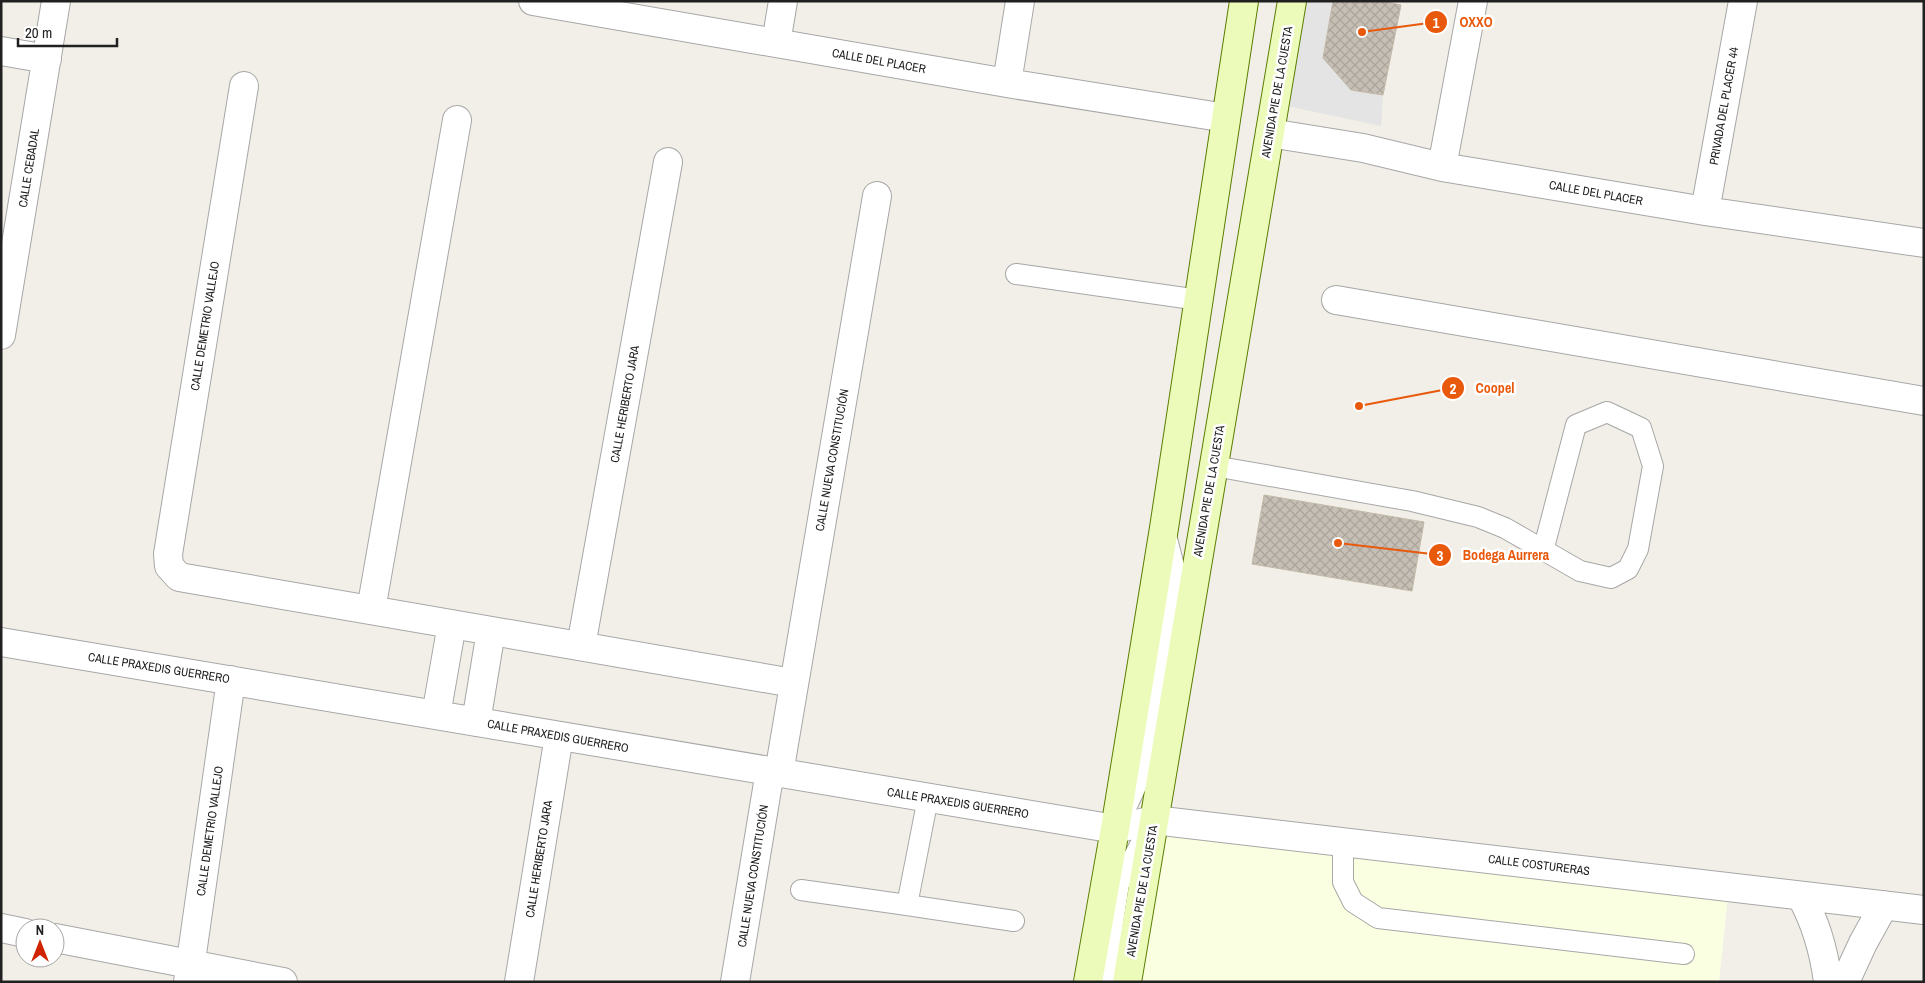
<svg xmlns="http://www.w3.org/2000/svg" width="1925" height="983" viewBox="0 0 1925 983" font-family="'Archivo Narrow',sans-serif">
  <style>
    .education { fill: #faffe1 }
    .parking { fill: #e4e4e4 }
    .building { fill: url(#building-cross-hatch); stroke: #c3b9a8 }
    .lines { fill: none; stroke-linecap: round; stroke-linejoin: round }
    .lane-casing { stroke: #a7a7a7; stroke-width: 22 }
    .street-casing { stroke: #a7a7a7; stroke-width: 30 }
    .secondary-casing { stroke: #5a7d02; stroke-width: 30 }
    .lane { stroke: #fff; stroke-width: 20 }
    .street { stroke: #fff; stroke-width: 28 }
    .secondary { stroke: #edfbba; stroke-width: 28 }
    .labels { text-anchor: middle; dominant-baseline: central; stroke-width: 5; stroke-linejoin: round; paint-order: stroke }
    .street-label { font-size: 12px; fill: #202020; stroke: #fff }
    .leader { fill: none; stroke: #e8590c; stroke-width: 2 }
    .callout-dot { fill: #e8590c; stroke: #fff; stroke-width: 2 }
    .mark-label { font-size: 15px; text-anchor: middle; font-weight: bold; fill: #fff }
    .callout-label { font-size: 14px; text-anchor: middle; font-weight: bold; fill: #e8590c; stroke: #fff; stroke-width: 5; stroke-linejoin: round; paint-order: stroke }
  </style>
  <defs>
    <pattern id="building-cross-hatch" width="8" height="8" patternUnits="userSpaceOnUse" patternTransform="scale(1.25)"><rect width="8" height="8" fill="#c6bfb5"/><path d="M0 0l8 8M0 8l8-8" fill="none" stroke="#aaa49b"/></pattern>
  </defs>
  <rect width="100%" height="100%" fill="#f1efe7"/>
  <path class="education" d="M 1154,820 L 1729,887 L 1719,982 L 1140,982 Z"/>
  <path class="parking" d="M 1299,1 L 1333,1 L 1323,58 L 1351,90 L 1383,95 L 1381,126 L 1287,106 Z"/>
  <path class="building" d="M 1333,1 L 1381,1 L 1401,5 L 1383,95 L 1351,90 L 1323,58 Z
    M 1264,495 L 1424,522 L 1412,591 L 1252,564 Z"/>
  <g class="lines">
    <defs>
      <path id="lane" d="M 1016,274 L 1199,300
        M 1214,466 L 1412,501 L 1478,517 L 1505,528 L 1580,571 L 1611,578 L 1628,569 L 1638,549 L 1653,466 L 1641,428 L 1607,412 L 1576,425 L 1543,551
        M 928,798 L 907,905 L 1014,921
        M 1124,812 L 1143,771 L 1176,574 L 1166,535
        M 1343,842 L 1343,882 L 1353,902 L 1378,918 L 1684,954
        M 801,890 L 907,905
        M 1104,982 L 1119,884 L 1146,834"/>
      <path id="street" d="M 533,1 L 1007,83 L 1226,118
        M 776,43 L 783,1
        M 1,51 L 47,59
        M 1007,83 L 1020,1
        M 244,86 L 168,554 L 169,566 L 179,577 L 793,683
        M 1270,133 L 1363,148 L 1442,167 L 1705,211 L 1924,243
        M 1442,167 L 1473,1
        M 1705,211 L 1743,1
        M 1336,300 L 1924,401
        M 1,335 L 56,1
        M 371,610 L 457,120
        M 1,642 L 1115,829 L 1154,820 L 1924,910
        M 581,646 L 668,162
        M 436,715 L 452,624
        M 476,722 L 491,631
        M 779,773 L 877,196
        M 1801,896 C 1816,923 1824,951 1828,982
        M 1,928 L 25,933
        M 55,938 L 283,982
        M 188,982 L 231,680
        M 519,982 L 559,736
        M 735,982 L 770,771
        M 1845,982 L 1863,943 L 1884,905"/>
      <path id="secondary" d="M 1088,982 L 1115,829 L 1164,528 L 1244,1
        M 1127,982 L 1292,1"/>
    </defs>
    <use href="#lane" class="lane-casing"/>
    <use href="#street" class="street-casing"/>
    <use href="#secondary" class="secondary-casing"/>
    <use href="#lane" class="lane"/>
    <use href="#street" class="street"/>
    <use href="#secondary" class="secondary"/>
  </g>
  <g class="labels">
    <g class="street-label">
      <text transform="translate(879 61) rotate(10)">CALLE DEL PLACER</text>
      <text transform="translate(1277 92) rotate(-80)">AVENIDA PIE DE LA CUESTA</text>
      <text transform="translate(1724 106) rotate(-80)">PRIVADA DEL PLACER 44</text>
      <text transform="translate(29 168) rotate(-81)">CALLE CEBADAL</text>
      <text transform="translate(1596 193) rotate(10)">CALLE DEL PLACER</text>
      <text transform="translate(205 326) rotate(-81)">CALLE DEMETRIO VALLEJO</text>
      <text transform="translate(625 404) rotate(-80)">CALLE HERIBERTO JARA</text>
      <text transform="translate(832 460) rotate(-80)">CALLE NUEVA CONSTITUCIÓN</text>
      <text transform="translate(1209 491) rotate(-80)">AVENIDA PIE DE LA CUESTA</text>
      <text transform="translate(159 668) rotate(9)">CALLE PRAXEDIS GUERRERO</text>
      <text transform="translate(558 736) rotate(10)">CALLE PRAXEDIS GUERRERO</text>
      <text transform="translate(958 803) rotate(9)">CALLE PRAXEDIS GUERRERO</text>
      <text transform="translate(210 831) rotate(-82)">CALLE DEMETRIO VALLEJO</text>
      <text transform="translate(539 859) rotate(-81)">CALLE HERIBERTO JARA</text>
      <text transform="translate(1539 865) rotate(7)">CALLE COSTURERAS</text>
      <text transform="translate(753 876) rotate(-81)">CALLE NUEVA CONSTITUCIÓN</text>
      <text transform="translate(1142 891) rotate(-80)">AVENIDA PIE DE LA CUESTA</text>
    </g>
  </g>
  <path class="leader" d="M1362 32L1436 22M1359 406L1453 388M1338 543L1440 555"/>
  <g class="callout-dot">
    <circle cx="1362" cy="32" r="5"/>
    <circle cx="1359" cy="406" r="5"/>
    <circle cx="1338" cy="543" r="5"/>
    <circle cx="1436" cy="22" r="12"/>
    <circle cx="1453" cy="388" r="12"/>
    <circle cx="1440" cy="555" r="12"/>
  </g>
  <g class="mark-label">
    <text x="1436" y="28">1</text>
    <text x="1453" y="394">2</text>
    <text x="1440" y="561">3</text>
  </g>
  <g class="callout-label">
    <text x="1476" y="27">OXXO</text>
    <text x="1495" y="393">Coopel</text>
    <text x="1506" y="560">Bodega Aurrera</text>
  </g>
  <rect width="1925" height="983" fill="none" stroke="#202020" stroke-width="5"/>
  <g transform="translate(40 943)"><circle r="24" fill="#ffffff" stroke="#a6a6a6"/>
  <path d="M0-4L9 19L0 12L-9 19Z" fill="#d02400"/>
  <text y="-8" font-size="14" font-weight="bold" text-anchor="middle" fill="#202020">N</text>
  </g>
  <path d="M18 38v8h99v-8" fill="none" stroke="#202020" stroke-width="2.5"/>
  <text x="25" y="38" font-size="15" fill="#202020" stroke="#ffffff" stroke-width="4" paint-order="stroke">20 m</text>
</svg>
